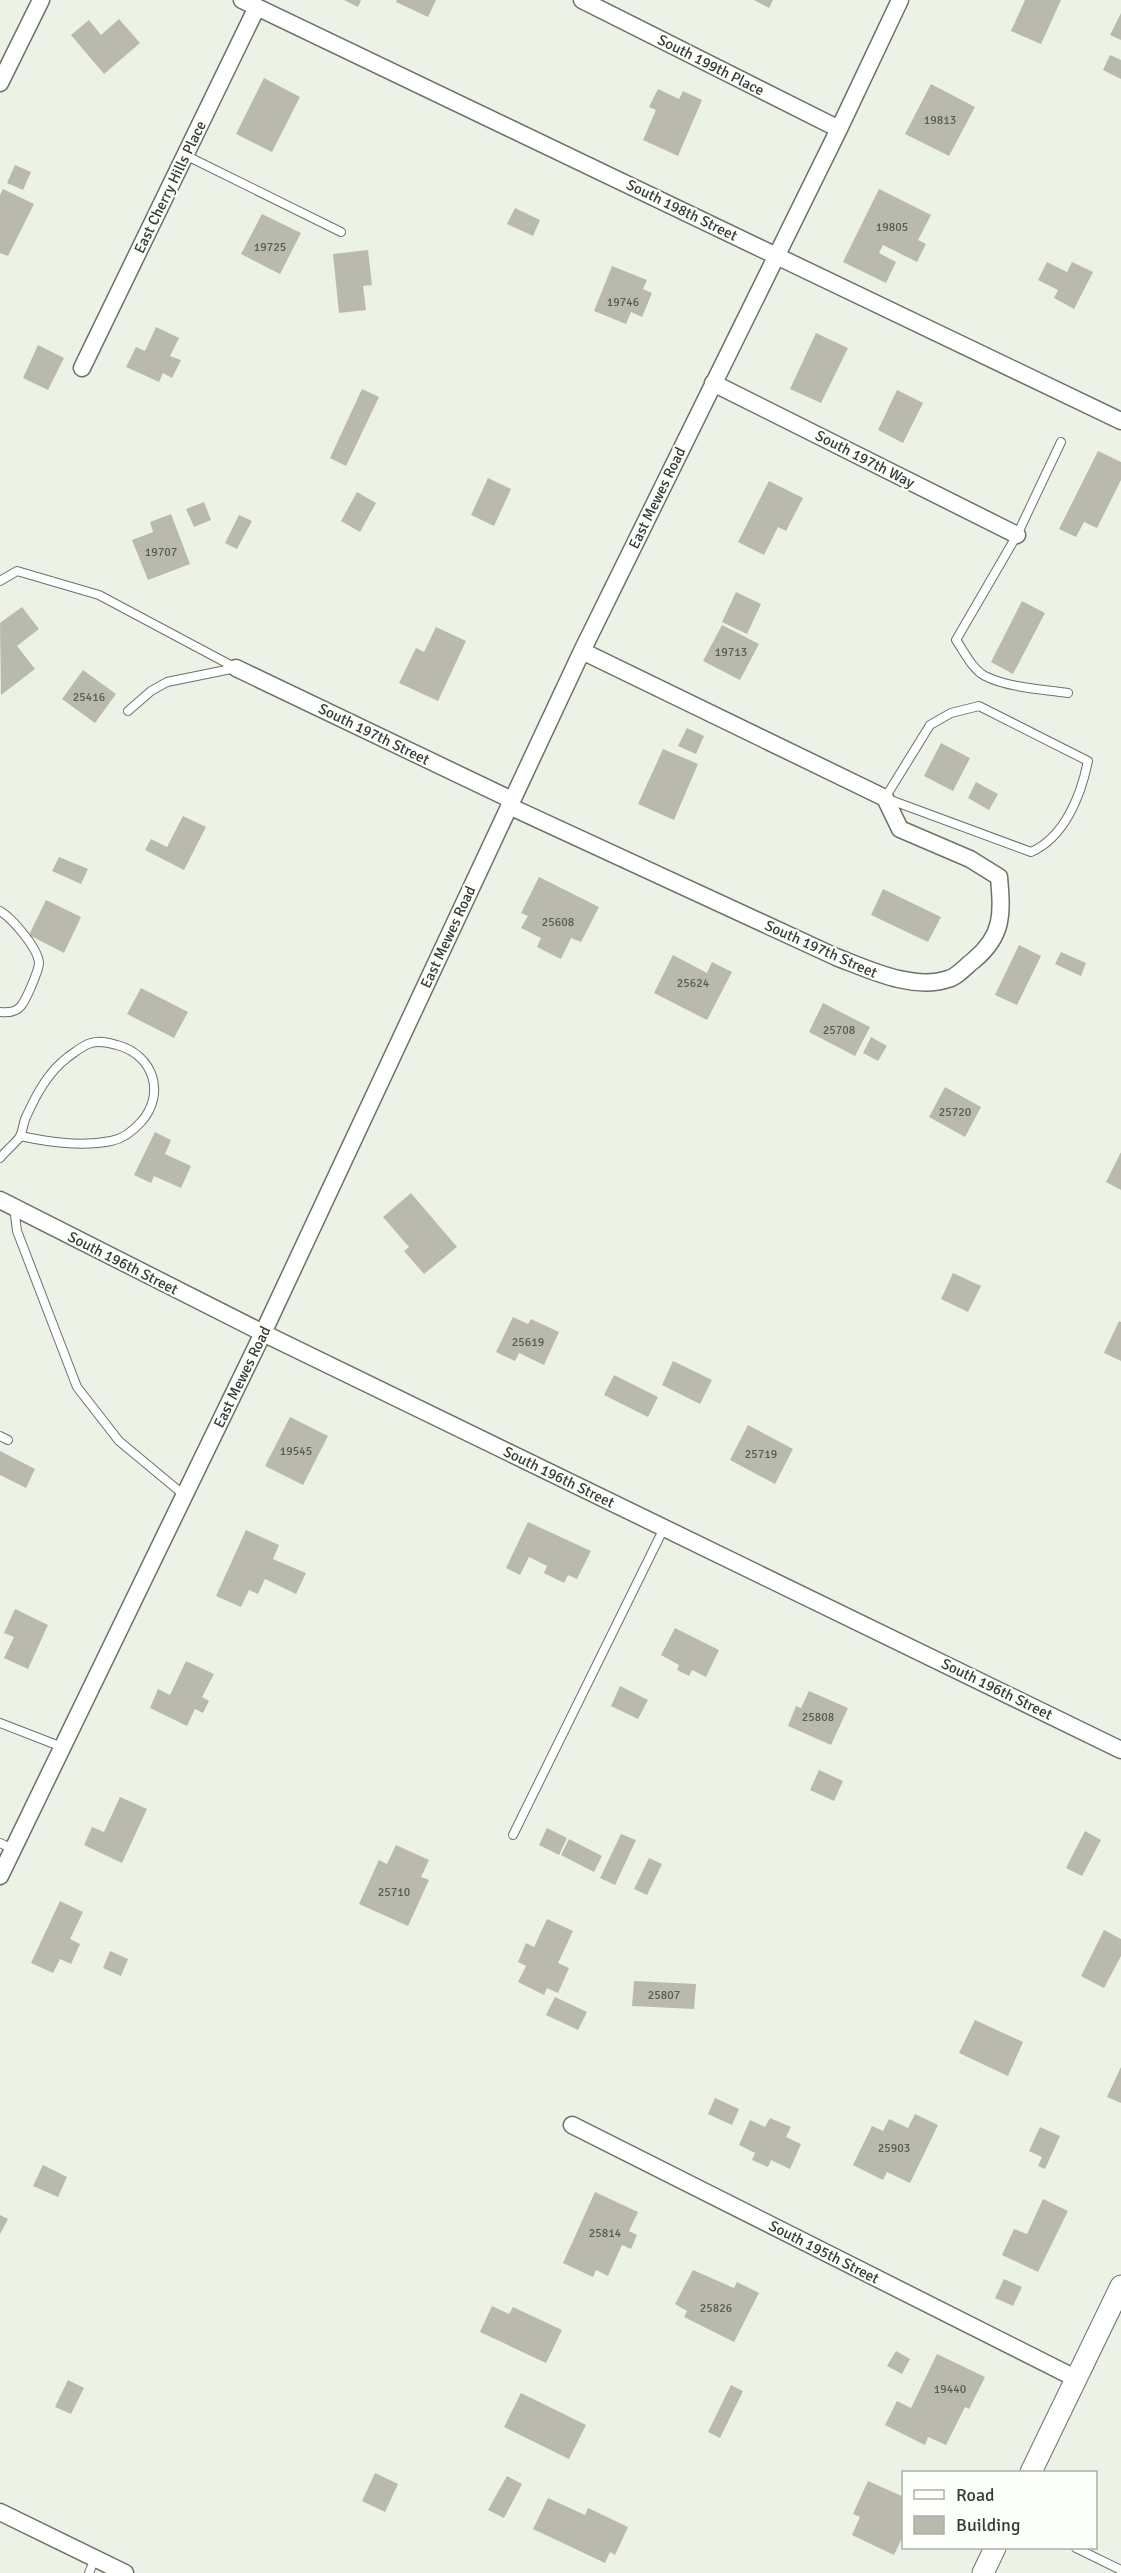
<svg xmlns="http://www.w3.org/2000/svg" width="1121" height="2573" viewBox="0 0 1121 2573" font-family="Signika,sans-serif">
  <style>
    .building { fill: #b9baad }
    .lines { fill: none; stroke-linecap: round; stroke-linejoin: round }
    .service-casing { stroke: #6b7266; stroke-width: 10 }
    .minor-casing { stroke: #6b7266; stroke-width: 19 }
    .tertiary-casing { stroke: #6b7266; stroke-width: 23 }
    .service { stroke: #fff; stroke-width: 8 }
    .minor { stroke: #fff; stroke-width: 16 }
    .tertiary { stroke: #fff; stroke-width: 21 }
    .labels { text-anchor: middle; dominant-baseline: central; stroke-width: 4.5; stroke-linejoin: round; paint-order: stroke }
    .number-label { font-size: 12px; fill: #585a53 }
    .street-label { font-size: 15px; fill: #373a35; stroke: #fcfffa }
  </style>
  <rect width="100%" height="100%" fill="#ecf3e6"/>
  <path class="building" d="M 344,0 L 361,0 L 358,7 Z
    M 397,0 L 436,0 L 428,17 L 396,2 Z
    M 754,0 L 773,0 L 769,8 Z
    M 1025,0 L 1061,0 L 1041,44 L 1011,31 Z
    M 1121,13 L 1121,40 L 1110,35 Z
    M 119,19 L 140,43 L 104,74 L 71,35 L 89,20 L 101,35 Z
    M 1110,55 L 1121,60 L 1121,79 L 1103,70 Z
    M 264,78 L 300,97 L 272,152 L 236,134 Z
    M 931,84 L 975,107 L 949,156 L 905,134 Z
    M 658,89 L 679,99 L 683,91 L 702,100 L 678,156 L 643,140 L 656,110 L 649,107 Z
    M 15,165 L 31,172 L 23,190 L 7,183 Z
    M 3,189 L 34,204 L 8,256 L 0,253 L 0,195 Z
    M 879,189 L 931,215 L 918,240 L 926,244 L 917,262 L 883,245 L 879,253 L 896,262 L 886,283 L 843,262 Z
    M 515,208 L 540,220 L 533,236 L 507,224 Z
    M 262,214 L 301,233 L 280,274 L 241,254 Z
    M 368,250 L 372,285 L 363,286 L 366,310 L 339,313 L 333,254 Z
    M 1047,262 L 1067,272 L 1072,262 L 1093,272 L 1074,309 L 1054,298 L 1058,290 L 1038,280 Z
    M 612,266 L 647,280 L 643,289 L 652,293 L 642,317 L 631,312 L 626,324 L 594,311 Z
    M 156,327 L 179,338 L 170,356 L 181,360 L 172,378 L 163,373 L 159,382 L 126,367 L 136,347 L 145,351 Z
    M 816,333 L 848,348 L 821,403 L 790,389 Z
    M 38,345 L 64,358 L 48,390 L 23,378 Z
    M 362,389 L 379,397 L 346,466 L 330,458 Z
    M 897,390 L 923,403 L 903,443 L 878,430 Z
    M 1098,451 L 1121,462 L 1121,480 L 1097,528 L 1084,522 L 1076,537 L 1059,529 Z
    M 488,478 L 511,489 L 494,526 L 471,515 Z
    M 769,481 L 803,498 L 786,531 L 778,527 L 764,555 L 738,542 Z
    M 357,492 L 376,503 L 360,532 L 341,521 Z
    M 204,502 L 211,520 L 194,527 L 186,509 Z
    M 171,514 L 190,564 L 148,580 L 132,540 L 153,532 L 150,522 Z
    M 239,515 L 252,521 L 237,549 L 225,543 Z
    M 736,592 L 761,604 L 747,634 L 722,622 Z
    M 1022,601 L 1045,613 L 1013,674 L 991,662 Z
    M 22,607 L 39,629 L 17,646 L 35,669 L 1,695 L 0,623 Z
    M 722,625 L 759,644 L 740,680 L 703,661 Z
    M 436,627 L 466,641 L 438,701 L 399,683 L 416,648 L 424,652 Z
    M 83,670 L 116,694 L 95,723 L 62,699 Z
    M 687,728 L 704,736 L 696,754 L 678,746 Z
    M 941,743 L 970,758 L 953,791 L 924,776 Z
    M 663,749 L 698,764 L 674,820 L 638,804 Z
    M 976,782 L 998,794 L 989,810 L 968,798 Z
    M 183,816 L 206,827 L 184,870 L 145,850 L 151,839 L 167,847 Z
    M 59,857 L 88,869 L 81,884 L 52,871 Z
    M 539,877 L 599,907 L 581,942 L 571,938 L 561,959 L 537,947 L 541,938 L 521,928 L 528,916 L 521,913 Z
    M 883,889 L 941,917 L 928,942 L 871,915 Z
    M 46,900 L 81,917 L 64,953 L 29,935 Z
    M 1019,945 L 1041,956 L 1017,1005 L 995,995 Z
    M 1061,952 L 1086,963 L 1081,976 L 1055,964 Z
    M 673,955 L 707,973 L 712,962 L 732,972 L 707,1020 L 654,993 Z
    M 141,988 L 188,1012 L 174,1038 L 127,1014 Z
    M 823,1003 L 870,1027 L 855,1056 L 809,1032 Z
    M 871,1037 L 887,1046 L 878,1061 L 863,1053 Z
    M 945,1087 L 981,1107 L 965,1137 L 929,1117 Z
    M 155,1132 L 171,1140 L 165,1154 L 191,1166 L 181,1188 L 154,1176 L 151,1183 L 134,1175 Z
    M 1121,1152 L 1121,1190 L 1106,1182 Z
    M 411,1193 L 457,1247 L 424,1274 L 404,1251 L 409,1247 L 383,1217 Z
    M 953,1273 L 981,1286 L 968,1312 L 941,1299 Z
    M 513,1317 L 528,1324 L 531,1319 L 559,1332 L 544,1365 L 519,1353 L 515,1361 L 496,1352 Z
    M 1119,1321 L 1121,1322 L 1121,1361 L 1104,1353 Z
    M 673,1361 L 712,1380 L 700,1404 L 662,1385 Z
    M 614,1375 L 658,1397 L 648,1417 L 604,1395 Z
    M 290,1417 L 328,1436 L 303,1485 L 265,1466 Z
    M 748,1425 L 793,1449 L 775,1484 L 730,1460 Z
    M 0,1451 L 35,1469 L 26,1488 L 0,1475 Z
    M 528,1522 L 591,1551 L 577,1579 L 568,1575 L 564,1583 L 544,1573 L 547,1566 L 529,1557 L 520,1575 L 506,1568 Z
    M 246,1530 L 279,1545 L 273,1559 L 306,1573 L 296,1594 L 265,1579 L 258,1594 L 249,1590 L 241,1607 L 216,1596 Z
    M 15,1609 L 48,1625 L 28,1669 L 4,1658 L 14,1637 L 4,1633 Z
    M 675,1628 L 719,1650 L 706,1677 L 692,1670 L 689,1676 L 677,1670 L 679,1665 L 661,1655 Z
    M 186,1661 L 214,1674 L 202,1697 L 209,1701 L 203,1713 L 195,1709 L 187,1726 L 150,1708 L 158,1689 L 170,1695 Z
    M 620,1686 L 648,1700 L 638,1719 L 611,1706 Z
    M 809,1691 L 848,1708 L 831,1745 L 788,1726 L 796,1706 L 801,1708 Z
    M 819,1770 L 843,1781 L 834,1801 L 810,1790 Z
    M 120,1797 L 147,1809 L 122,1863 L 84,1845 L 92,1827 L 104,1832 Z
    M 547,1828 L 567,1838 L 559,1855 L 539,1845 Z
    M 1085,1831 L 1101,1840 L 1082,1876 L 1066,1868 Z
    M 621,1834 L 636,1840 L 615,1885 L 600,1878 Z
    M 569,1839 L 602,1856 L 594,1872 L 561,1855 Z
    M 396,1845 L 429,1860 L 421,1877 L 429,1880 L 408,1926 L 359,1904 L 379,1860 L 387,1864 Z
    M 649,1858 L 662,1864 L 647,1895 L 634,1889 Z
    M 60,1901 L 83,1912 L 70,1939 L 80,1944 L 71,1964 L 60,1959 L 53,1973 L 31,1963 Z
    M 547,1919 L 573,1931 L 558,1963 L 569,1968 L 558,1993 L 547,1988 L 544,1995 L 518,1982 L 526,1966 L 518,1962 L 526,1943 L 534,1947 Z
    M 1104,1930 L 1121,1939 L 1121,1956 L 1104,1988 L 1081,1976 Z
    M 110,1951 L 128,1959 L 121,1976 L 103,1968 Z
    M 634,1981 L 696,1984 L 694,2009 L 632,2006 Z
    M 555,1997 L 587,2012 L 578,2030 L 546,2015 Z
    M 975,2020 L 1023,2042 L 1008,2076 L 959,2053 Z
    M 1121,2067 L 1121,2103 L 1107,2097 Z
    M 715,2098 L 739,2109 L 732,2125 L 708,2114 Z
    M 915,2114 L 938,2125 L 910,2183 L 887,2172 L 883,2180 L 853,2165 L 872,2126 L 883,2131 L 889,2119 L 908,2128 Z
    M 770,2118 L 791,2127 L 786,2137 L 801,2144 L 790,2169 L 771,2160 L 768,2167 L 752,2160 L 755,2153 L 739,2145 L 750,2120 L 765,2127 Z
    M 1040,2127 L 1060,2136 L 1045,2169 L 1038,2166 L 1042,2157 L 1029,2151 Z
    M 43,2165 L 67,2177 L 58,2197 L 33,2186 Z
    M 595,2192 L 638,2212 L 629,2231 L 637,2235 L 631,2249 L 622,2245 L 608,2276 L 596,2270 L 593,2277 L 563,2263 Z
    M 1043,2199 L 1068,2211 L 1038,2272 L 1002,2255 L 1014,2229 L 1027,2234 Z
    M 0,2215 L 8,2219 L 0,2234 Z
    M 693,2270 L 734,2288 L 737,2282 L 759,2293 L 734,2342 L 684,2317 L 687,2311 L 675,2304 Z
    M 1004,2279 L 1022,2287 L 1013,2306 L 995,2298 Z
    M 492,2306 L 509,2314 L 513,2307 L 562,2330 L 546,2363 L 480,2332 Z
    M 896,2351 L 910,2359 L 902,2374 L 887,2366 Z
    M 937,2354 L 985,2377 L 969,2409 L 965,2407 L 946,2445 L 928,2437 L 925,2445 L 885,2425 L 897,2401 L 911,2408 Z
    M 68,2380 L 84,2388 L 71,2414 L 55,2407 Z
    M 731,2385 L 743,2391 L 720,2438 L 708,2432 Z
    M 521,2393 L 586,2425 L 569,2459 L 504,2427 Z
    M 375,2473 L 398,2484 L 385,2512 L 362,2501 Z
    M 507,2476 L 522,2484 L 504,2518 L 488,2510 Z
    M 868,2481 L 904,2497 L 904,2534 L 894,2555 L 852,2535 L 860,2517 L 853,2514 Z
    M 548,2498 L 585,2515 L 588,2508 L 628,2527 L 615,2555 L 610,2552 L 605,2563 L 533,2529 Z"/>
  <g class="lines">
    <defs>
      <path id="service" d="M 185,155 L 341,232
        M 1061,442 L 1017,535 L 956,640 C 964,651 972,669 985,676 C 1009,688 1042,689 1068,693
        M 0,581 L 17,571 L 99,595 L 236,668
        M 979,706 L 1088,761 C 1081,795 1065,837 1031,852 L 885,798 L 930,725 L 951,713 Z
        M 128,711 L 151,691 L 167,682 L 236,668
        M 0,911 C 12,918 38,948 39,963 C 39,970 26,1000 21,1006 C 16,1012 8,1013 0,1012
        M 0,1158 C 6,1151 13,1145 19,1138 C 23,1132 23,1123 26,1117 C 36,1095 48,1072 68,1057 C 74,1053 83,1045 91,1043 C 100,1040 109,1043 117,1045 C 154,1055 166,1094 141,1122 C 133,1131 122,1139 111,1141 C 81,1147 49,1142 20,1136
        M 14,1207 L 17,1231 L 77,1387 L 119,1441 L 184,1495
        M 0,1436 L 8,1440
        M 0,1723 L 62,1747
        M 513,1835 L 664,1528
        M 0,1843 L 13,1849
        M 1076,2548 L 1121,2570
        M 89,2573 L 95,2558"/>
      <path id="minor" d="M 242,0 L 1121,421
        M 582,0 L 839,129
        M 0,83 L 41,0
        M 82,368 L 257,7
        M 713,383 L 1017,535
        M 236,668 L 512,800
        M 509,806 L 836,957 C 868,969 913,991 948,979 C 957,977 966,966 974,960 C 1004,935 1002,913 999,877 L 970,859 L 900,829 L 885,798 L 582,651
        M 0,1200 L 263,1333 L 1121,1750
        M 0,1876 L 263,1333 L 582,651 L 839,129 L 900,0
        M 572,2125 L 1077,2379
        M 0,2512 L 125,2573"/>
      <path id="tertiary" d="M 1031,2472 L 1121,2286
        M 983,2573 L 995,2548"/>
    </defs>
    <use href="#service" class="service-casing"/>
    <use href="#minor" class="minor-casing"/>
    <use href="#tertiary" class="tertiary-casing"/>
    <use href="#service" class="service"/>
    <use href="#minor" class="minor"/>
    <use href="#tertiary" class="tertiary"/>
  </g>
  <g class="labels">
    <g class="number-label">
      <text x="940" y="120">19813</text>
      <text x="892" y="227">19805</text>
      <text x="270" y="247">19725</text>
      <text x="623" y="302">19746</text>
      <text x="161" y="552">19707</text>
      <text x="731" y="652">19713</text>
      <text x="89" y="697">25416</text>
      <text x="558" y="922">25608</text>
      <text x="693" y="983">25624</text>
      <text x="839" y="1030">25708</text>
      <text x="955" y="1112">25720</text>
      <text x="528" y="1342">25619</text>
      <text x="296" y="1451">19545</text>
      <text x="761" y="1454">25719</text>
      <text x="818" y="1717">25808</text>
      <text x="394" y="1892">25710</text>
      <text x="664" y="1995">25807</text>
      <text x="894" y="2148">25903</text>
      <text x="605" y="2233">25814</text>
      <text x="716" y="2308">25826</text>
      <text x="950" y="2389">19440</text>
    </g>
    <g class="street-label">
      <text transform="translate(711 65) rotate(27)">South 199th Place</text>
      <text transform="translate(170 187) rotate(-64)">East Cherry Hills Place</text>
      <text transform="translate(682 210) rotate(26)">South 198th Street</text>
      <text transform="translate(865 459) rotate(27)">South 197th Way</text>
      <text transform="translate(657 498) rotate(-64)">East Mewes Road</text>
      <text transform="translate(374 734) rotate(26)">South 197th Street</text>
      <text transform="translate(448 937) rotate(-65)">East Mewes Road</text>
      <text transform="translate(821 949) rotate(24)">South 197th Street</text>
      <text transform="translate(123 1263) rotate(27)">South 196th Street</text>
      <text transform="translate(242 1377) rotate(-64)">East Mewes Road</text>
      <text transform="translate(559 1477) rotate(26)">South 196th Street</text>
      <text transform="translate(997 1689) rotate(26)">South 196th Street</text>
      <text transform="translate(824 2252) rotate(27)">South 195th Street</text>
    </g>
  </g>
  <rect x="902" y="2471" width="195" height="78" fill="#fcfffa" stroke="#adb0ab" stroke-width="1.5"/>
  <rect x="914" y="2490" width="30" height="9" fill="#ffffff" stroke="#adb0ab" stroke-width="1.5"/>
  <text x="956" y="2501" font-size="18" fill="#373a35">Road</text>
  <rect x="914" y="2516" width="30" height="18" fill="#b9baad" stroke="#adb0ab" stroke-width="1.5"/>
  <text x="956" y="2531" font-size="18" fill="#373a35">Building</text>
</svg>
